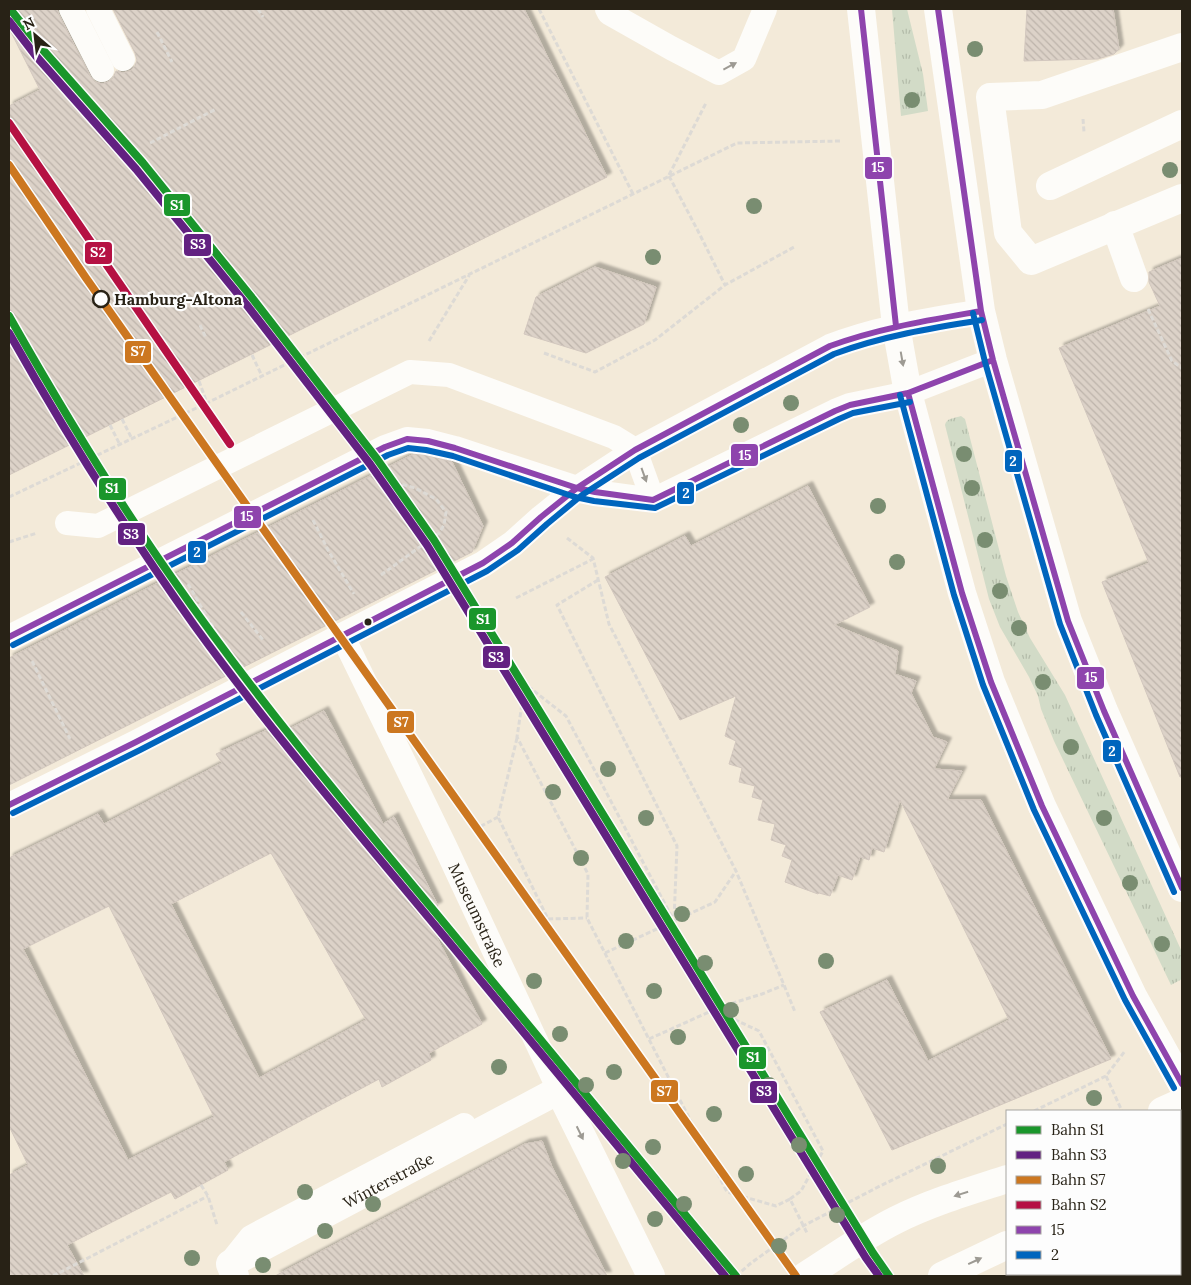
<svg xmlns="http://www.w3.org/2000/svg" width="1191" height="1285" viewBox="0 0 1191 1285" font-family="Lora,serif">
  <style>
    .grass { fill: url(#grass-tufts) }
    .building { fill: url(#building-back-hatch); stroke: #d2c7be; fill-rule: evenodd; filter: url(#shadow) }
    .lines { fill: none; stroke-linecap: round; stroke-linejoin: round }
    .path { stroke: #dddad5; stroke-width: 3; stroke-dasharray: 5 2.5; stroke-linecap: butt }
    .lane { stroke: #fdfcf9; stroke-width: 24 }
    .street { stroke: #fdfcf9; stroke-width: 28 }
    .secondary { stroke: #fdfcf9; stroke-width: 28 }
    .bus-1-casing { stroke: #fdfdfd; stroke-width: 10 }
    .bus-2-casing { stroke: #fdfdfd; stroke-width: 10 }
    .bus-1 { stroke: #8e44ad; stroke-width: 6 }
    .bus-2 { stroke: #0065bd; stroke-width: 6 }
    .rail-1-casing { stroke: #fdfdfd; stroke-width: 11 }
    .rail-2-casing { stroke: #fdfdfd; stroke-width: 11 }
    .rail-3-casing { stroke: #fdfdfd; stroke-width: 11 }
    .rail-4-casing { stroke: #fdfdfd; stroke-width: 11 }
    .rail-1 { stroke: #1a962b; stroke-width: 8 }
    .rail-2 { stroke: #622181; stroke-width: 8 }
    .rail-3 { stroke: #cc7720; stroke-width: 8 }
    .rail-4 { stroke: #b51143; stroke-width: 8 }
    .tree { fill: #798d71 }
    .oneway { fill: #9d9a93 }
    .stop-dot { fill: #fdfdfd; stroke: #282216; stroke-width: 2.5 }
    .bus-dot { fill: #282216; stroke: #fdfdfd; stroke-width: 2 }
    .labels { text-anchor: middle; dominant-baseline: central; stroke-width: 4.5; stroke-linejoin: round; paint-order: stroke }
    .stop-label { font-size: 16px; font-weight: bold; fill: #282216; stroke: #fdfdfd; text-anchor: start }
    .street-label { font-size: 16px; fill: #282216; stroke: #fdfdfd }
    .line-badge { stroke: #fdfdfd; stroke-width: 2 }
    .badge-label { font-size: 14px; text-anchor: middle; font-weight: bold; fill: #fff }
  </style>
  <defs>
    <pattern id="grass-tufts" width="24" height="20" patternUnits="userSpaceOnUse" patternTransform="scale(1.25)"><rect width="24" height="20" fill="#d2dbc7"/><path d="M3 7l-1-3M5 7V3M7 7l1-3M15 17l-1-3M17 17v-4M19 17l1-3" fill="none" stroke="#b4bcaa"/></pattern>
    <pattern id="building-back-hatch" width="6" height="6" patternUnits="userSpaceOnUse" patternTransform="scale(1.25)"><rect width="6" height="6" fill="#dcd2c8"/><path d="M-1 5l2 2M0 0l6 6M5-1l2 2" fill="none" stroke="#bdb4ab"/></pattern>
    <filter id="shadow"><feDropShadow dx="4.5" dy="-4.5" stdDeviation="1" flood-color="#0004"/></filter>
  </defs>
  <rect width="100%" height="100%" fill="#f3ead9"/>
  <path class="grass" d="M 892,9 L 907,9 L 923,74 L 928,111 L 901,116 Z
    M 961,416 L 965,419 L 1006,576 L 1018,612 L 1030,638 L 1065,695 L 1182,952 L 1182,979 L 1171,985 L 1054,741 L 1041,709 L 1038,696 L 1029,677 L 1000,627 L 989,599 L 945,425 C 946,418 955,418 961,416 Z"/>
  <path class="building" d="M 9,9 L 57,9 L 59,15 L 90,76 L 95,82 L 102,84 L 108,82 L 113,78 L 116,71 L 123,73 L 130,71 L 135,66 L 137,60 L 135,53 L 113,9 L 524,9 L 607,177 L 9,475 L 9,106 L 40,90 L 9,28 Z
    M 1027,9 L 1113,9 L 1119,49 L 1114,54 L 1098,59 L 1024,61 Z
    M 1182,258 L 1182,777 L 1180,777 L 1102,582 L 1149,563 L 1059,348 L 1160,306 L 1149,282 L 1149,272 Z
    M 595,267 L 656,287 L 644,324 L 586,353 L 524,334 L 536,297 Z
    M 414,454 L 426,455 L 452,462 L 483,526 L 472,552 L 9,785 L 9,658 Z
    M 808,486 L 870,607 L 834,625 L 898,651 L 895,674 L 916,681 L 911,693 L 933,737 L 947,742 L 934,769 L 962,771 L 947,800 L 981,800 L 1111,1059 L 892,1150 L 820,1012 L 887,980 L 928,1061 L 1009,1020 L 968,937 L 900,800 L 884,852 L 872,848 L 869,860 L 860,857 L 852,880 L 838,875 L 830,896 L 819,893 L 818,894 L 785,882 L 792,860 L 782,856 L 786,845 L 771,840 L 775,824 L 758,820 L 763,800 L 752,797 L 755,786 L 739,782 L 742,768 L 729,764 L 736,741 L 725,736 L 736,696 L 680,720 L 605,577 L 685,536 L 691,546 Z
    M 324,711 L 383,824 L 394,817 L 438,906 L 424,913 L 482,1024 L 429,1053 L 431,1060 L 382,1087 L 379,1079 L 224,1162 L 228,1170 L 175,1199 L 171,1192 L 67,1245 L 84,1276 L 9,1276 L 9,1175 L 28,1165 L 9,1126 L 9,858 L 98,814 L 104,824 L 222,763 L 216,754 L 269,729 L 274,737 ZM 271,853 L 366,1020 L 259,1078 L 171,904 ZM 109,906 L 214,1117 L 128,1160 L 23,949 Z
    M 542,1141 L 552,1167 L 607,1276 L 275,1276 L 525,1144 Z"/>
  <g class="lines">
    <path class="path" d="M 258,9 L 263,17
      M 539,9 L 633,194
      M 157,32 L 172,62
      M 64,78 L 70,85
      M 1083,119 L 1084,132
      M 150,143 L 216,109
      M 669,175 L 706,103
      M 669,176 L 698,231 L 725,285
      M 1148,309 L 1172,361 L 1182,368
      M 200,325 L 206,338
      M 429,341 L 470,274
      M 544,353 L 595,372 L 655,340 L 725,285 L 796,246
      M 252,355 L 262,376
      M 199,381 L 207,403
      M 122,419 L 132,439
      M 110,425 L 120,445
      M 9,497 L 207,403 L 737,143 L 841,141
      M 313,520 L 328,550 L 354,594
      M 567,538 L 593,558 L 609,624 L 736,871 L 784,985 L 795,1012
      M 9,542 L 37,533
      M 381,575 L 439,533 L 444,525 L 446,512 L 436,499 L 415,488 L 394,482 L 392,483
      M 598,580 L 557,605 L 677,846 L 674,920
      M 188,584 L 230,656
      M 516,598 L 593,559
      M 241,612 L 263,640
      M 32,661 L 70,739
      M 517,738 L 498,817 L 548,919 L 587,918
      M 474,830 L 498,817
      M 605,953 L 715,902 L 736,871
      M 649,1039 L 720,1007 L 762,994 L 784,985
      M 1106,1076 L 1122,1111
      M 1034,1111 L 1106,1076 L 1125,1051
      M 201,1185 L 208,1196 L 217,1225
      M 790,1199 L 801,1191 L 823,1151 L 759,1031 L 723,1014 L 566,716 L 525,684 L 517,737 L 588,874 L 587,918 L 727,1192 L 776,1206 L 790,1199 L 807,1233
      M 1180,1233 L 1182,1234
      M 1180,1259 L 1182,1258
      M 1180,1264 L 1182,1269
      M 53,1276 L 208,1196
      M 736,1276 L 751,1263 L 803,1226 L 880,1186 L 1007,1124
      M 1076,1276 L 1082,1274"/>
    <g class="lane">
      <path d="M 71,9 L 102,70"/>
      <path d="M 98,9 L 123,59"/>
      <path d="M 607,9 L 609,13 L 671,48 L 719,73 L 744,59 L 765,9"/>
      <path d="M 635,450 L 653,500"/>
      <path d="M 67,523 L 98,526 L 410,372 L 449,375 L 614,437 L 635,450"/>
      <path id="s1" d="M 342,635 L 445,846 L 559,1090"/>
      <path d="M 9,637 L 385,447 L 407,439 L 428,441 L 455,448 L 577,488 L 595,492 L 653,500 L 835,411 L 850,405 L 908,393 L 993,360"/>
      <path d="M 9,805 L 136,742 L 342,635 L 483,563 L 512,543 L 541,517 L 577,488 L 635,450 L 830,346 C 878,327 930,320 981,311"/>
      <path d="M 231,1262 L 251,1237 L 464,1125"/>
    </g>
    <g class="street">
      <path d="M 1182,47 L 1042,95 L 990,97 L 1008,233 L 1031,261 L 1182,198"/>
      <path d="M 1050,186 L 1182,124"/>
      <path d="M 1115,225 L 1134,278"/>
      <path d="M 1162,1111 L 1182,1102"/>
      <path d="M 1180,1169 L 1182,1168"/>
      <path id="s2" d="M 235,1276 L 230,1264 L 559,1090 L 651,1276"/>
      <path d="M 805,1276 C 835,1257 864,1236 896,1220 C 932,1202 970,1191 1007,1179"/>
      <path d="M 942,1276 L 1007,1245"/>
    </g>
    <path class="secondary" d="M 861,9 L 896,326 L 908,393 L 962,593 L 991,682 L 1042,806 L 1133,996 L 1182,1084
      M 938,9 L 981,311 L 993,360 L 1068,621 L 1104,711 L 1182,888"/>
    <defs>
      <path id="bus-1" d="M 861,9 L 896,326
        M 938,9 L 981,311 L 993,360 L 1068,621 L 1104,711 L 1182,888
        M 908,393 L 962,593 L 991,682 L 1042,806 L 1133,996 L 1182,1084
        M 9,637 L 385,447 L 407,439 L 428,441 L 455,448 L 577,488 L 595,492 L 653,500 L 835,411 L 850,405 L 908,393 L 993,360
        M 9,805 L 136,742 L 483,563 L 512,543 L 541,517 L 577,488 L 635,450 L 830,346 C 879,328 930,320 981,311"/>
      <path id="bus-2" d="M 973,313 L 985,362 L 1060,624 L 1096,715 L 1174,892
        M 900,395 L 954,595 L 983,685 L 1034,810 L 1125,1000 L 1174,1088
        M 13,645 L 388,455 L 408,448 L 426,450 L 453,456 L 575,497 L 594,501 L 655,508 L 839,419 L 853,413 L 910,402
        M 13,813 L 140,750 L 487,571 L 518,550 L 547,524 L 582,495 L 639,458 L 834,354 C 882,336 932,328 982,320"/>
    </defs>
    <use href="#bus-1" class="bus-1-casing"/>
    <use href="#bus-2" class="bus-2-casing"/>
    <use href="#bus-1" class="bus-1"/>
    <use href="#bus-2" class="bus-2"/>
    <defs>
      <path id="rail-1" d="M 10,9 L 43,50 L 143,163 L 253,299 L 377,459 L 434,540 L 873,1253 L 889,1276
        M 9,316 C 60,406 113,494 172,578 C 253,694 344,803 435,912 C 535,1033 635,1155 736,1276"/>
      <path id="rail-2" d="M 9,21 L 36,56 L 136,169 L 246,304 L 370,464 L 427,545 L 866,1258 L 879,1276
        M 9,333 C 66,434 127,531 194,625 C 278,741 372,849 463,959 C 550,1065 637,1171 725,1276"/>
      <path id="rail-3" d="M 9,165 L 86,278 L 259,523 L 796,1276"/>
      <path id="rail-4" d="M 9,123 L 230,444"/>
    </defs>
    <use href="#rail-1" class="rail-1-casing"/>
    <use href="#rail-2" class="rail-2-casing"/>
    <use href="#rail-3" class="rail-3-casing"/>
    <use href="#rail-4" class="rail-4-casing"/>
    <use href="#rail-1" class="rail-1"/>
    <use href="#rail-2" class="rail-2"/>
    <use href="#rail-3" class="rail-3"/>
    <use href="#rail-4" class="rail-4"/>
  </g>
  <g class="tree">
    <circle cx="975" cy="49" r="8"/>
    <circle cx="912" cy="100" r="8"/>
    <circle cx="1170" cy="170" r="8"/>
    <circle cx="754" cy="206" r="8"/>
    <circle cx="653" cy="257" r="8"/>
    <circle cx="791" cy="403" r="8"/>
    <circle cx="741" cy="425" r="8"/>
    <circle cx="964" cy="454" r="8"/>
    <circle cx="972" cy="488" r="8"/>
    <circle cx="878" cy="506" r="8"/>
    <circle cx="985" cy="540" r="8"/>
    <circle cx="897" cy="562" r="8"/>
    <circle cx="1000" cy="591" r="8"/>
    <circle cx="1019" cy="628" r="8"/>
    <circle cx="1043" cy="682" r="8"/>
    <circle cx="1071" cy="747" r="8"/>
    <circle cx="608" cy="769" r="8"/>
    <circle cx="553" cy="792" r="8"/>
    <circle cx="646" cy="818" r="8"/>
    <circle cx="1104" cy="818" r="8"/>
    <circle cx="581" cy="858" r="8"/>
    <circle cx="1130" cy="883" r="8"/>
    <circle cx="682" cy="914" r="8"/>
    <circle cx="626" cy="941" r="8"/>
    <circle cx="1162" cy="944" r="8"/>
    <circle cx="826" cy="961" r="8"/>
    <circle cx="705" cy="963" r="8"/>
    <circle cx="534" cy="981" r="8"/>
    <circle cx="654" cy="991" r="8"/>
    <circle cx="731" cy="1010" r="8"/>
    <circle cx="560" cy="1034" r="8"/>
    <circle cx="678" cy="1037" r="8"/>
    <circle cx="499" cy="1067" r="8"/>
    <circle cx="614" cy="1072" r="8"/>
    <circle cx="586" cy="1085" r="8"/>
    <circle cx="769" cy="1085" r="8"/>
    <circle cx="1094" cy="1098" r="8"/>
    <circle cx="714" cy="1114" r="8"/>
    <circle cx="799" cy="1145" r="8"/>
    <circle cx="653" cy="1147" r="8"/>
    <circle cx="623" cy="1161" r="8"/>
    <circle cx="938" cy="1166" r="8"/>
    <circle cx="746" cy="1174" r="8"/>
    <circle cx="305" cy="1192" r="8"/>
    <circle cx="373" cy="1204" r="8"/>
    <circle cx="684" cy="1204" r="8"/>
    <circle cx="837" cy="1215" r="8"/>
    <circle cx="655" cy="1219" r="8"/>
    <circle cx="325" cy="1231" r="8"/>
    <circle cx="779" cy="1246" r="8"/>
    <circle cx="192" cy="1258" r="8"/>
    <circle cx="263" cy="1265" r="8"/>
  </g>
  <defs><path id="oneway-solid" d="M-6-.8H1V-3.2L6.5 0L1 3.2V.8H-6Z" transform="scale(1.25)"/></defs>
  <g class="oneway">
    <use href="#oneway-solid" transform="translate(730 66) rotate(-28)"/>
    <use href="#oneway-solid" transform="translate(902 359) rotate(80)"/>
    <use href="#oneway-solid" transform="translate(644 475) rotate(70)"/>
    <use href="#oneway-solid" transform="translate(580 1133) rotate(64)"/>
    <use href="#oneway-solid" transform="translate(961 1194) rotate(162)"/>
    <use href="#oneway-solid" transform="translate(975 1261) rotate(-25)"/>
  </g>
  <circle class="stop-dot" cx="101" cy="299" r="8"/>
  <circle class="bus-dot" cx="368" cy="622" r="4.5"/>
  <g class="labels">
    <g class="stop-label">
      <text x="114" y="299">Hamburg-Altona</text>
    </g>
    <g class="street-label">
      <text stroke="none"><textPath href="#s1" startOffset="311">Museumstraße</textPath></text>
      <text stroke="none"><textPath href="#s2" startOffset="192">Winterstraße</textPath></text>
    </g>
  </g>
  <g class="line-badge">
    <rect x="864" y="156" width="29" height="24" rx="5" fill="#8e44ad"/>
    <rect x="163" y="193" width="28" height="24" rx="5" fill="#1a962b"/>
    <rect x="183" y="233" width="29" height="24" rx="5" fill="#622181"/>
    <rect x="84" y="241" width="29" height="24" rx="5" fill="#b51143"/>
    <rect x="124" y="340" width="28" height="24" rx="5" fill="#cc7720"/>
    <rect x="730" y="443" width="29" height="24" rx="5" fill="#8e44ad"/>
    <rect x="1004" y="449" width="19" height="24" rx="5" fill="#0065bd"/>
    <rect x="98" y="477" width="29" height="24" rx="5" fill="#1a962b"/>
    <rect x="676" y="481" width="19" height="24" rx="5" fill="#0065bd"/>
    <rect x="233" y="505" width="29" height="24" rx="5" fill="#8e44ad"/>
    <rect x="117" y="522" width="29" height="24" rx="5" fill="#622181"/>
    <rect x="187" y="540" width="20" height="24" rx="5" fill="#0065bd"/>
    <rect x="468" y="607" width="29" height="24" rx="5" fill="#1a962b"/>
    <rect x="482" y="645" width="29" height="24" rx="5" fill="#622181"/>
    <rect x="1076" y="666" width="29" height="24" rx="5" fill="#8e44ad"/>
    <rect x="386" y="710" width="29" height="24" rx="5" fill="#cc7720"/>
    <rect x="1102" y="739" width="20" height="24" rx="5" fill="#0065bd"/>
    <rect x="738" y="1046" width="29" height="24" rx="5" fill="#1a962b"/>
    <rect x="650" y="1079" width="29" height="24" rx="5" fill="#cc7720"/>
    <rect x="749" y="1080" width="29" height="24" rx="5" fill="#622181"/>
  </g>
  <g class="badge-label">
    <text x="878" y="172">15</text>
    <text x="177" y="210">S1</text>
    <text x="198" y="249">S3</text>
    <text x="98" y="257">S2</text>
    <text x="138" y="356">S7</text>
    <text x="745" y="460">15</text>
    <text x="1013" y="466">2</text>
    <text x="112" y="493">S1</text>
    <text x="686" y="498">2</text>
    <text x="247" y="521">15</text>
    <text x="131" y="539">S3</text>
    <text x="197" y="557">2</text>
    <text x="483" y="624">S1</text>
    <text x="496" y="662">S3</text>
    <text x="1091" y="682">15</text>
    <text x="401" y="727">S7</text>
    <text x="1112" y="756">2</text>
    <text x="753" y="1062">S1</text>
    <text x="664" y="1096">S7</text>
    <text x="764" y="1096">S3</text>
  </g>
  <rect width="1191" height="1285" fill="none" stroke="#282216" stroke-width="20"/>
  <rect x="1006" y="1110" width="175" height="165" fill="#fdfdfd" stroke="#a8a5a1"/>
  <rect x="1016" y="1126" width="25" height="8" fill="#1a962b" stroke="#a8a5a1"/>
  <text x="1051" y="1135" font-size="15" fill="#282216">Bahn S1</text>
  <rect x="1016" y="1151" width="25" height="8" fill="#622181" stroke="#a8a5a1"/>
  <text x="1051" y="1160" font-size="15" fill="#282216">Bahn S3</text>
  <rect x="1016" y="1176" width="25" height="8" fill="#cc7720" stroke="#a8a5a1"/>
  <text x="1051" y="1185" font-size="15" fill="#282216">Bahn S7</text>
  <rect x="1016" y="1201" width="25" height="8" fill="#b51143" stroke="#a8a5a1"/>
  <text x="1051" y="1210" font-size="15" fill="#282216">Bahn S2</text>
  <rect x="1016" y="1226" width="25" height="8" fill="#8e44ad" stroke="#a8a5a1"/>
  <text x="1051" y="1235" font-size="15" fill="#282216">15</text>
  <rect x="1016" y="1251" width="25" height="8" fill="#0065bd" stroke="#a8a5a1"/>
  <text x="1051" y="1260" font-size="15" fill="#282216">2</text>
  <g transform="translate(35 35) rotate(332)" stroke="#fdfdfd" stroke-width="4" paint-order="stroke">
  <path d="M0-4L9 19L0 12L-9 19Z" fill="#282216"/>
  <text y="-8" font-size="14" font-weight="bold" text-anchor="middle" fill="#282216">N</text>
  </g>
</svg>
